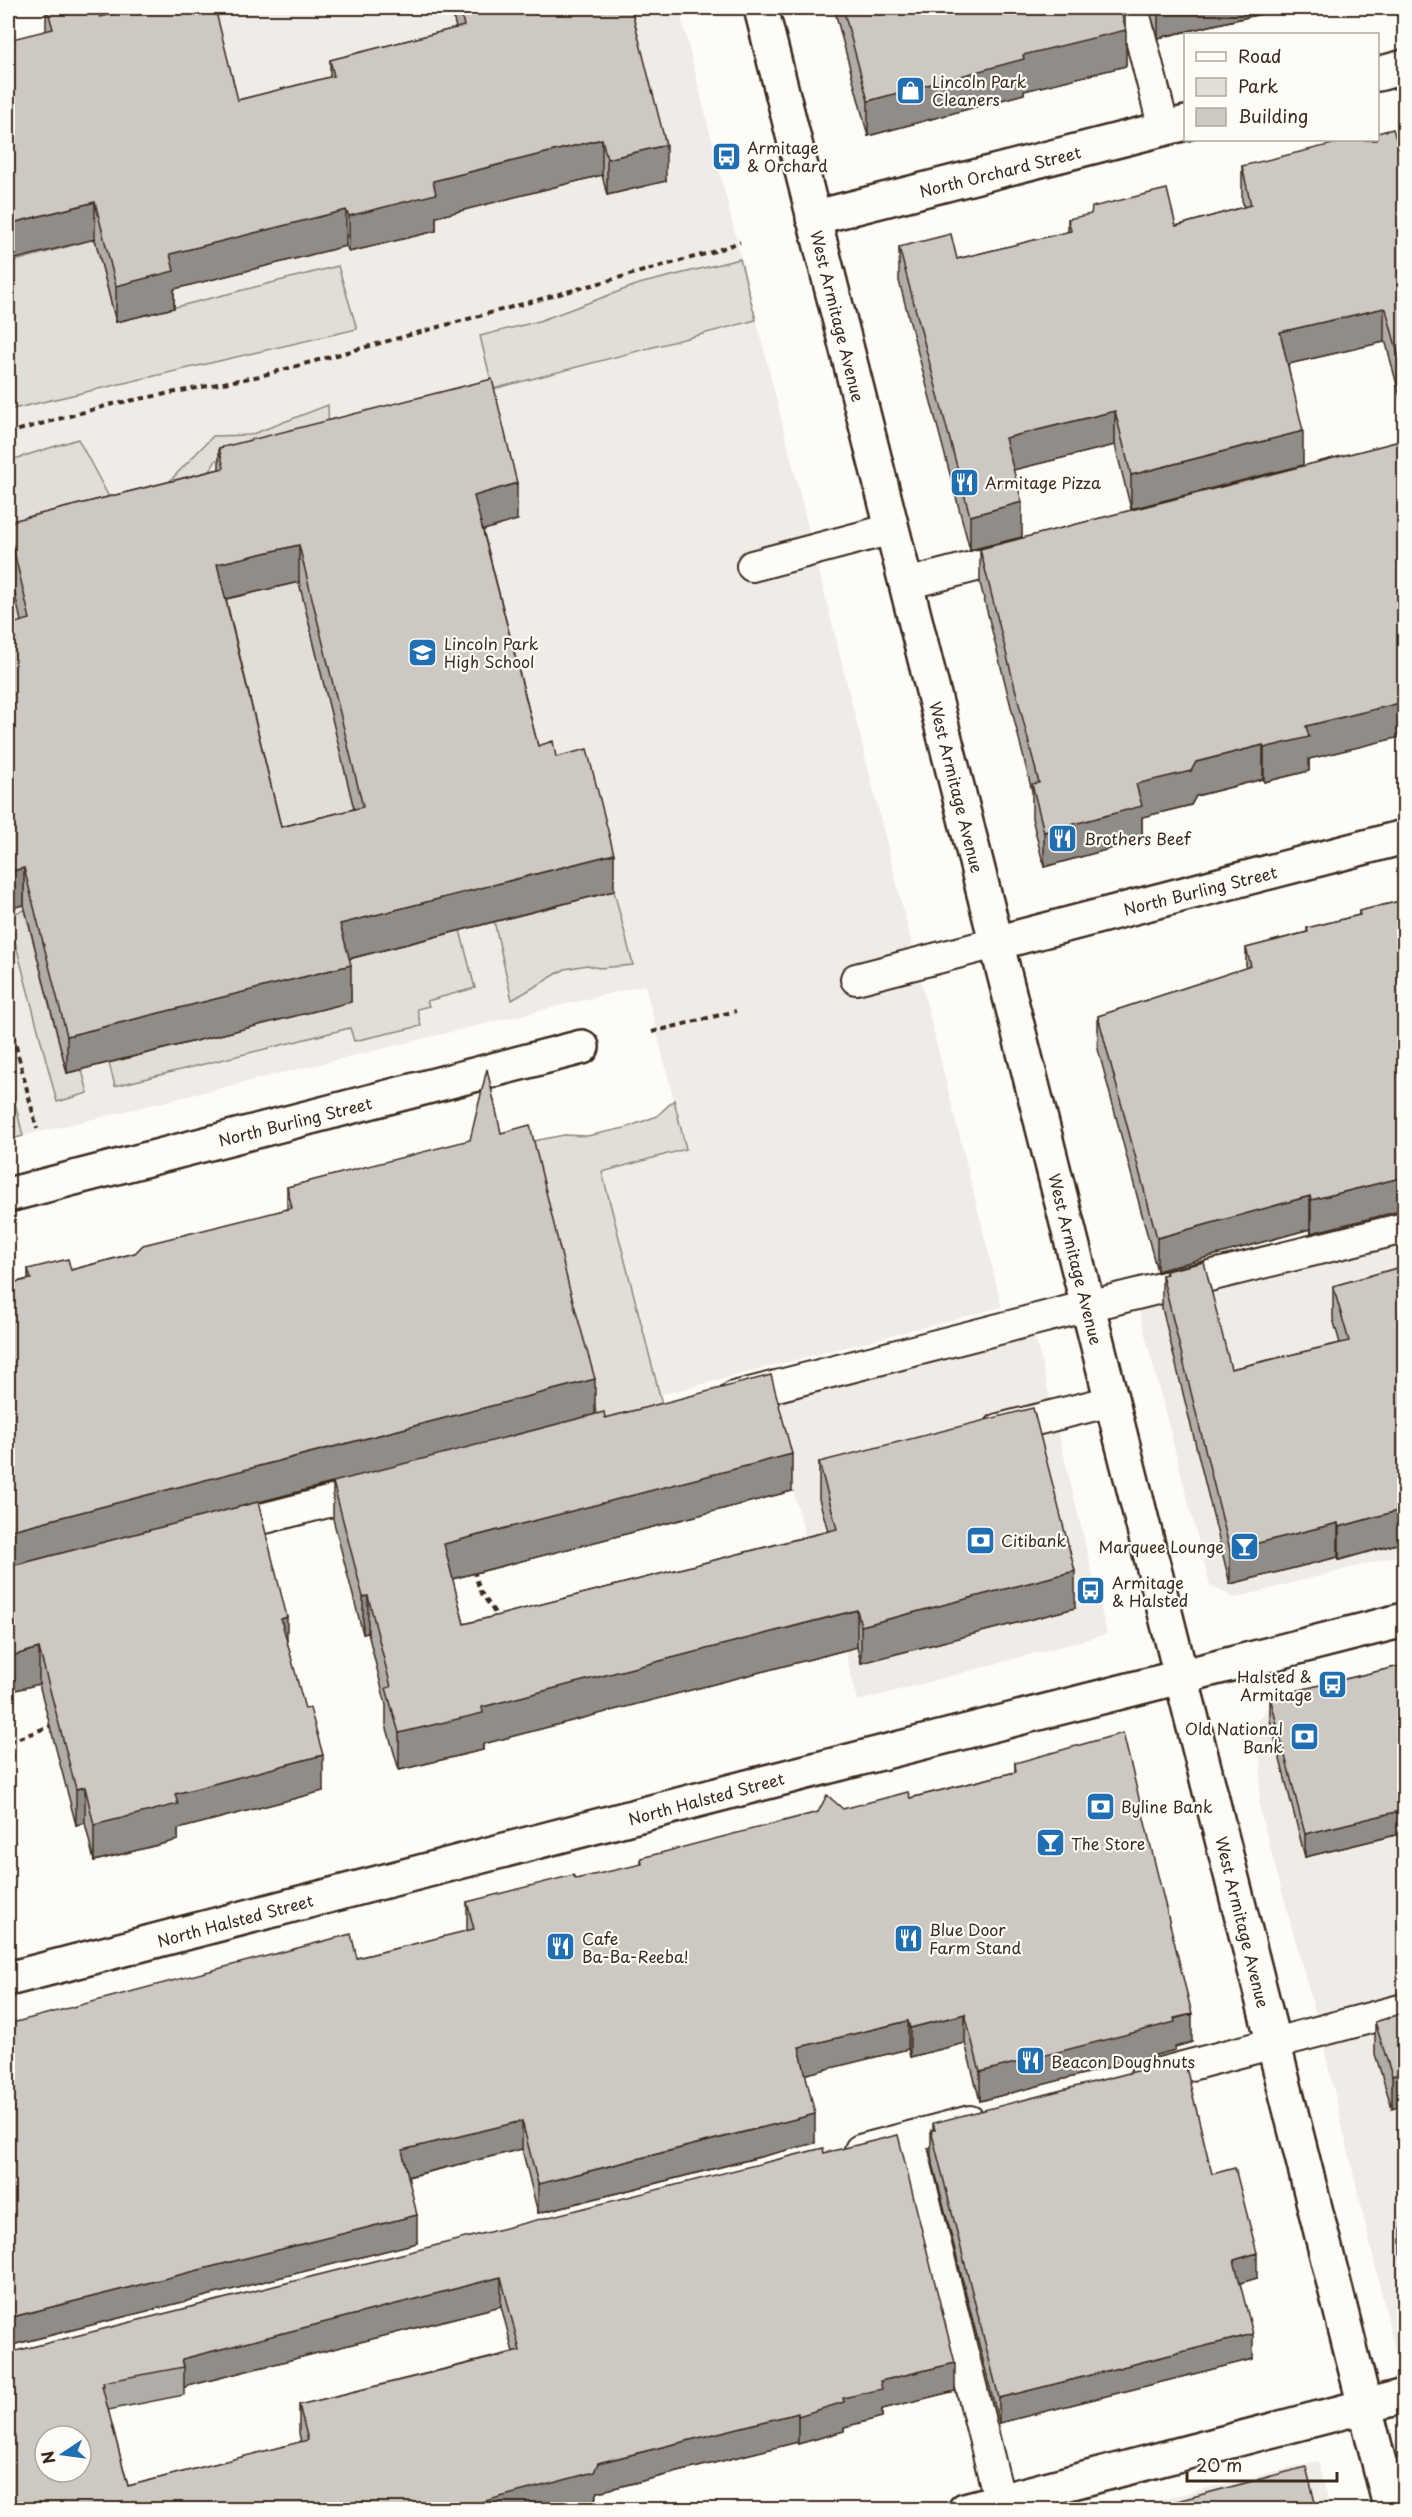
<svg xmlns="http://www.w3.org/2000/svg" width="1412" height="2517" viewBox="0 0 1412 2517" font-family="'Playpen Sans',sans-serif">
  <style>
    .built { fill: #efece7 }
    .green { fill: #e1ded7; stroke: #8e847a; stroke-width: 1.5 }
    .lines { fill: none; stroke-linecap: round; stroke-linejoin: round }
    .lane-casing { stroke: #3b2a1e; stroke-width: 34 }
    .street-casing { stroke: #3b2a1e; stroke-width: 38 }
    .secondary-casing { stroke: #3b2a1e; stroke-width: 38 }
    .path { stroke: #3b2a1e; stroke-width: 4; stroke-dasharray: 6 4.5; stroke-linecap: butt }
    .lane { stroke: #fdfcf7; stroke-width: 30 }
    .street { stroke: #fdfcf7; stroke-width: 33 }
    .secondary { stroke: #fdfcf7; stroke-width: 33 }
    .wall { fill: #b0aca7; stroke: #3b2a1e; stroke-width: 1.5; fill-rule: evenodd }
    .shaded-wall { fill: #908c88; stroke: #3b2a1e; stroke-width: 1.5 }
    .building { fill: #cdc8c2; stroke: #3b2a1e; stroke-width: 1.5; fill-rule: evenodd }
    .labels { text-anchor: middle; dominant-baseline: central; stroke-width: 4.5; stroke-linejoin: round; paint-order: stroke }
    .poi-label { font-size: 16px; fill: #3b2a1e; stroke: #fdfcf7; text-anchor: start }
    .street-label { font-size: 16px; fill: #3b2a1e; stroke: #fdfcf7 }
  </style>
  <rect width="100%" height="100%" fill="#fdfcf7"/>
  <filter id="ink" filterUnits="userSpaceOnUse"><feTurbulence type="fractalNoise" baseFrequency=".0167" numOctaves="2"/><feDisplacementMap in="SourceGraphic" scale="12" xChannelSelector="R" yChannelSelector="G"/><feConvolveMatrix kernelMatrix="1 2 1 2 8 2 1 2 1" color-interpolation-filters="sRGB"/></filter>
  <g filter="url(#ink)">
    <path class="built" d="M 70,8 L 679,8 L 1002,1307 L 660,1395 L 602,1171 L 686,1149 L 645,985 L 23,1136 L 8,1073 L 8,24 Z
      M 1404,1241 L 1404,1554 L 1235,1598 L 1210,1586 L 1138,1307 Z
      M 1031,1320 L 1107,1634 L 858,1701 L 821,1561 L 812,1563 L 768,1392 Z
      M 1404,1672 L 1404,2361 L 1398,2363 L 1320,2031 L 1259,1807 L 1261,1763 L 1251,1730 L 1267,1709 Z
      M 1318,2461 L 1331,2509 L 1116,2510 Z"/>
    <path class="green" d="M 95,239 L 116,322 L 338,266 L 357,329 L 8,410 L 8,263 Z
      M 740,259 L 756,320 L 493,389 L 480,336 L 539,321 L 639,284 Z
      M 328,405 L 329,435 L 237,460 L 216,460 L 208,475 L 163,488 L 213,436 L 250,435 Z
      M 78,439 L 126,529 L 8,559 L 8,461 Z
      M 8,563 L 30,656 L 8,662 Z
      M 299,582 L 363,844 L 281,864 L 217,601 Z
      M 614,891 L 633,965 L 599,968 L 587,965 L 565,969 L 512,1000 L 494,921 Z
      M 25,910 L 67,1073 L 82,1070 L 88,1093 L 57,1102 L 8,915 Z
      M 460,930 L 475,988 L 427,1001 L 429,1006 L 417,1009 L 421,1026 L 354,1041 L 350,1028 L 115,1086 L 109,1063 L 350,1002 L 340,961 Z
      M 8,1073 L 23,1136 L 8,1140 Z
      M 674,1100 L 686,1149 L 602,1172 L 662,1404 L 598,1419 L 528,1142 L 564,1135 L 587,1136 L 625,1128 L 657,1116 Z"/>
    <g class="lines">
      <defs>
        <path id="lane" d="M 1133,8 L 1164,129
          M 8,28 L 91,8
          M 752,566 L 892,529
          M 906,584 L 1019,555
          M 856,979 L 996,943
          M 734,1397 L 1088,1306 L 1404,1228
          M 999,1429 L 1112,1401
          M 222,1529 L 371,1491
          M 1145,2077 L 1404,2009
          M 909,2137 L 1002,2510
          M 860,2150 L 970,2121"/>
        <path id="street" d="M 1378,74 L 1404,67
          M 813,218 L 1186,123
          M 996,943 L 1404,837
          M 8,1195 L 582,1047
          M 965,2510 L 1404,2396"/>
        <path id="secondary" d="M 761,8 L 1391,2510
          M 8,1979 L 763,1783 L 1404,1620"/>
      </defs>
      <use href="#lane" class="lane-casing"/>
      <use href="#street" class="street-casing"/>
      <use href="#secondary" class="secondary-casing"/>
      <path class="path" d="M 8,433 L 113,404 L 260,376 L 709,253 L 740,242
        M 8,1015 L 37,1129
        M 652,1032 L 736,1011
        M 474,1570 L 480,1591 L 499,1619
        M 9,1742 L 53,1725
        M 8,1743 L 13,1758"/>
      <use href="#lane" class="lane"/>
      <use href="#street" class="street"/>
      <use href="#secondary" class="secondary"/>
    </g>
    <path class="wall" d="M 46,8 L 97,8 L 100,17 L 238,100 L 330,77 L 330,60 L 456,28 L 451,8 L 631,8 L 666,181 L 607,195 L 602,175 L 436,217 L 436,231 L 349,252 L 346,246 L 174,289 L 174,308 L 116,322 L 95,239 L 46,30 Z
      M 834,8 L 1124,8 L 1126,66 L 1024,91 L 1024,94 L 868,136 Z
      M 1149,8 L 1286,8 L 1158,38 Z
      M 1404,136 L 1404,412 L 1386,343 L 1384,342 L 1288,364 L 1303,465 L 1131,509 L 1115,445 L 1013,470 L 1022,537 L 970,550 L 899,281 L 899,247 L 957,259 L 1068,232 L 1068,219 L 1176,226 L 1244,207 L 1242,200 L 1242,166 Z
      M 1404,440 L 1404,736 L 1309,759 L 1309,771 L 1264,782 L 1263,779 L 1196,796 L 1191,805 L 1142,817 L 1142,840 L 1044,867 L 1032,818 L 1032,791 L 980,583 L 980,549 Z
      M 219,448 L 517,520 L 483,530 L 538,746 L 556,757 L 614,891 L 349,959 L 351,1002 L 67,1073 L 24,905 L 21,621 L 8,563 L 8,522 L 219,469 ZM 299,582 L 354,809 L 281,827 L 226,599 Z
      M 1404,900 L 1311,1233 L 1310,1229 L 1157,1271 L 1098,1049 L 1098,1016 L 1246,968 L 1246,948 L 1307,932 L 1307,928 L 1359,915 L 1359,911 Z
      M 501,1133 L 595,1414 L 792,1491 L 452,1579 L 464,1624 L 828,1531 L 819,1499 L 819,1462 L 1075,1608 L 861,1663 L 857,1647 L 483,1744 L 483,1750 L 399,1770 L 386,1725 L 386,1705 L 368,1633 L 363,1634 L 333,1519 L 333,1483 L 258,1502 L 287,1642 L 323,1791 L 178,1829 L 178,1840 L 94,1861 L 85,1823 L 76,1825 L 39,1684 L 8,1692 L 8,1284 L 28,1279 L 28,1269 L 71,1270 L 135,1253 L 287,1209 L 287,1187 Z
      M 1404,1266 L 1404,1542 L 1339,1560 L 1338,1557 L 1230,1584 L 1162,1308 L 1162,1275 L 1166,1274 L 1166,1271 L 1231,1369 L 1340,1343 L 1333,1319 L 1333,1286 Z
      M 1404,1665 L 1404,1833 L 1305,1857 L 1270,1720 L 1270,1697 Z
      M 1015,1763 L 1192,2042 L 1175,2047 L 1175,2050 L 980,2101 L 965,2043 L 910,2057 L 908,2049 L 805,2074 L 815,2143 L 538,2213 L 522,2149 L 408,2177 L 417,2243 L 8,2346 L 8,2024 L 357,1958 L 467,1931 L 467,1902 L 576,1879 L 641,1865 L 641,1858 L 843,1809 L 910,1798 L 1015,1772 Z
      M 1404,2013 L 1392,2108 L 1375,2054 L 1375,2022 Z
      M 933,2123 L 1212,2174 L 1257,2278 L 1240,2283 L 1253,2359 L 999,2423 L 931,2156 L 931,2130 L 933,2130 Z
      M 824,2153 L 955,2391 L 882,2409 L 882,2417 L 844,2427 L 844,2431 L 798,2444 L 798,2442 L 598,2492 L 594,2501 L 8,2510 L 12,2352 ZM 501,2306 L 513,2352 L 299,2405 L 299,2433 L 301,2442 L 128,2486 L 108,2410 L 184,2395 L 184,2387 Z
      M 1404,2223 L 1404,2268 L 1401,2256 L 1401,2224 Z"/>
    <path class="shaded-wall" d="M 1158,8 L 1286,8 L 1158,38 Z
      M 1125,11 L 1125,31 L 1126,30 L 1126,66 L 1024,91 L 1024,94 L 868,136 L 868,101 L 1023,55 Z
      M 602,139 L 602,175 L 436,217 L 436,231 L 349,252 L 349,216 L 433,181 Z
      M 666,145 L 666,181 L 607,195 L 607,159 Z
      M 95,202 L 95,239 L 8,261 L 8,224 Z
      M 346,210 L 346,246 L 174,289 L 174,308 L 116,322 L 116,286 L 170,254 Z
      M 1384,308 L 1384,342 L 1280,366 L 1280,332 Z
      M 1115,411 L 1115,445 L 1005,472 L 1005,438 Z
      M 1303,431 L 1303,465 L 1131,509 L 1131,475 Z
      M 517,483 L 517,520 L 474,533 L 474,496 Z
      M 1022,502 L 1022,537 L 970,550 L 970,516 Z
      M 299,545 L 299,582 L 217,601 L 217,564 Z
      M 1404,702 L 1404,736 L 1309,759 L 1309,771 L 1264,782 L 1264,748 L 1306,726 Z
      M 1263,745 L 1263,779 L 1196,796 L 1191,805 L 1142,817 L 1142,840 L 1044,867 L 1044,832 L 1136,784 L 1196,762 Z
      M 614,854 L 614,891 L 340,961 L 340,924 Z
      M 24,868 L 24,905 L 8,909 L 8,872 Z
      M 351,965 L 351,1002 L 67,1073 L 67,1036 Z
      M 1404,1177 L 1404,1210 L 1311,1233 L 1311,1200 Z
      M 1310,1196 L 1310,1229 L 1157,1271 L 1157,1238 Z
      M 595,1379 L 595,1415 L 8,1567 L 8,1531 Z
      M 792,1454 L 792,1491 L 444,1581 L 444,1544 Z
      M 1404,1509 L 1404,1542 L 1339,1560 L 1339,1527 Z
      M 1338,1523 L 1338,1557 L 1230,1584 L 1230,1550 Z
      M 1075,1571 L 1075,1608 L 861,1663 L 861,1626 Z
      M 368,1596 L 368,1633 L 363,1634 L 363,1597 Z
      M 857,1610 L 857,1647 L 483,1744 L 483,1750 L 399,1770 L 399,1733 L 482,1707 Z
      M 287,1617 L 287,1653 L 281,1619 Z
      M 39,1648 L 39,1684 L 8,1692 L 8,1657 Z
      M 323,1755 L 323,1791 L 178,1829 L 178,1840 L 94,1861 L 94,1825 L 175,1794 Z
      M 85,1787 L 85,1823 L 76,1825 L 76,1789 Z
      M 1404,1810 L 1404,1833 L 1305,1857 L 1305,1834 Z
      M 965,2014 L 965,2043 L 910,2057 L 910,2028 Z
      M 1192,2014 L 1192,2042 L 1175,2047 L 1175,2050 L 980,2101 L 980,2072 Z
      M 908,2021 L 908,2049 L 799,2076 L 799,2047 Z
      M 1404,2072 L 1404,2104 L 1392,2108 L 1392,2076 Z
      M 815,2114 L 815,2143 L 538,2213 L 538,2184 Z
      M 522,2121 L 522,2149 L 402,2178 L 402,2150 Z
      M 417,2215 L 417,2243 L 8,2346 L 8,2318 Z
      M 1257,2253 L 1257,2278 L 1234,2285 L 1234,2260 Z
      M 501,2277 L 501,2306 L 184,2387 L 184,2367 L 182,2359 Z
      M 1253,2334 L 1253,2359 L 999,2423 L 999,2398 Z
      M 955,2363 L 955,2391 L 882,2409 L 882,2417 L 844,2427 L 844,2431 L 798,2444 L 798,2416 L 843,2398 L 880,2381 Z
      M 798,2413 L 798,2442 L 598,2492 L 594,2501 L 561,2510 L 451,2510 L 598,2463 Z"/>
    <path class="building" d="M 47,8 L 97,8 L 100,17 L 137,8 L 215,8 L 238,100 L 334,76 L 330,60 L 464,26 L 460,8 L 631,8 L 666,145 L 607,159 L 602,139 L 433,181 L 436,194 L 349,216 L 346,210 L 170,254 L 174,271 L 116,286 L 95,202 L 8,224 L 8,40 L 53,29 Z
      M 843,8 L 1124,8 L 1125,11 L 1121,12 L 1126,30 L 1023,55 L 1024,59 L 868,101 Z
      M 1393,129 L 1396,139 L 1404,136 L 1404,377 L 1386,309 L 1384,308 L 1280,332 L 1303,431 L 1131,475 L 1115,411 L 1005,438 L 1022,502 L 970,516 L 899,247 L 951,234 L 957,259 L 1071,231 L 1068,219 L 1091,214 L 1092,207 L 1167,189 L 1176,226 L 1251,205 L 1242,166 L 1349,140 L 1377,140 L 1377,133 Z
      M 492,379 L 517,483 L 474,496 L 538,746 L 553,741 L 556,757 L 587,749 L 614,854 L 340,924 L 351,965 L 67,1036 L 24,868 L 8,872 L 8,625 L 30,619 L 8,526 L 8,522 L 224,468 L 219,448 ZM 299,545 L 363,807 L 281,827 L 217,564 Z
      M 1404,440 L 1404,702 L 1306,726 L 1309,737 L 1264,748 L 1263,745 L 1196,762 L 1191,771 L 1136,784 L 1142,806 L 1044,832 L 1032,784 L 1039,783 L 980,549 Z
      M 1404,900 L 1404,1177 L 1311,1200 L 1310,1196 L 1157,1238 L 1098,1016 L 1251,966 L 1246,948 L 1308,932 L 1307,928 L 1360,915 L 1359,911 Z
      M 487,1069 L 501,1133 L 530,1125 L 569,1287 L 595,1379 L 8,1531 L 8,1284 L 31,1279 L 28,1269 L 68,1259 L 71,1270 L 135,1253 L 143,1245 L 292,1208 L 287,1187 L 470,1140 Z
      M 1204,1262 L 1231,1369 L 1349,1341 L 1333,1286 L 1404,1266 L 1404,1509 L 1339,1527 L 1338,1523 L 1230,1550 L 1162,1275 L 1167,1274 L 1166,1271 Z
      M 771,1375 L 792,1454 L 444,1544 L 464,1624 L 837,1529 L 819,1462 L 1033,1408 L 1075,1571 L 861,1626 L 857,1610 L 482,1707 L 483,1713 L 399,1733 L 386,1688 L 391,1687 L 368,1596 L 363,1597 L 333,1482 L 604,1412 L 605,1418 Z
      M 258,1502 L 287,1617 L 281,1619 L 305,1709 L 310,1708 L 323,1755 L 175,1794 L 178,1804 L 94,1825 L 85,1787 L 76,1789 L 39,1648 L 8,1657 L 8,1566 L 12,1566 Z
      M 1404,1665 L 1404,1810 L 1305,1834 L 1270,1697 Z
      M 1123,1733 L 1192,2014 L 1174,2018 L 1175,2022 L 980,2072 L 965,2014 L 910,2028 L 908,2021 L 799,2047 L 815,2114 L 538,2184 L 522,2121 L 402,2150 L 417,2215 L 8,2318 L 8,2024 L 351,1934 L 357,1958 L 474,1929 L 467,1902 L 573,1875 L 576,1879 L 642,1864 L 641,1858 L 818,1812 L 827,1795 L 843,1809 L 908,1792 L 910,1798 L 1016,1772 L 1015,1763 Z
      M 1404,2013 L 1404,2072 L 1392,2076 L 1375,2022 Z
      M 1184,2059 L 1212,2174 L 1235,2168 L 1257,2253 L 1234,2260 L 1253,2334 L 999,2398 L 931,2130 L 935,2130 L 933,2123 Z
      M 898,2135 L 955,2363 L 880,2381 L 882,2389 L 843,2398 L 844,2402 L 798,2416 L 798,2413 L 598,2463 L 594,2472 L 451,2510 L 8,2510 L 8,2352 L 12,2352 L 823,2148 L 824,2153 ZM 501,2277 L 520,2351 L 299,2405 L 308,2440 L 128,2486 L 102,2386 L 104,2386 L 103,2382 L 184,2367 L 182,2359 ZM 45,2436 L 81,2436 L 81,2472 L 45,2472 Z
      M 1404,2223 L 1404,2236 L 1401,2224 Z
      M 1306,2467 L 1317,2510 L 1143,2510 Z"/>
  </g>
  <defs>
    <symbol id="shop-square" viewBox="-11 -11 22 22"><rect x="-9" y="-9" width="18" height="18" rx="4" fill="#1f6fb2" stroke="#fdfcf7"/><path d="M-5-2.5h2.3a2.7 3.5 0 0 1 5.4 0H5L5.5 6h-11ZM-1.5-2.5h3a1.5 2.3 0 0 0-3 0Z" fill="#fff"/></symbol>
    <symbol id="bus-square" viewBox="-11 -11 22 22"><rect x="-9" y="-9" width="18" height="18" rx="4" fill="#1f6fb2" stroke="#fdfcf7"/><path d="M-5-6H5V4H4V6H2V4H-2V6H-4V4H-5ZM-3.5-4V0h7V-4ZM-3.5 1.2v1.5H-2V1.2ZM2 1.2v1.5H3.5V1.2Z" fill="#fff"/></symbol>
    <symbol id="restaurant-square" viewBox="-11 -11 22 22"><rect x="-9" y="-9" width="18" height="18" rx="4" fill="#1f6fb2" stroke="#fdfcf7"/><path d="M-5-6h1v4h1v-4h1v4h1v-4h1v5L-1.5 .5V6h-2V.5L-5-1ZM5-6V6H3V1.5H1.5Q1.5-4 5-6Z" fill="#fff"/></symbol>
    <symbol id="school-square" viewBox="-11 -11 22 22"><rect x="-9" y="-9" width="18" height="18" rx="4" fill="#1f6fb2" stroke="#fdfcf7"/><path d="M0-5L7-2L0 1L-7-2ZM-4 1L0 2.5L4 1V4Q0 6-4 4Z" fill="#fff"/></symbol>
    <symbol id="bank-square" viewBox="-11 -11 22 22"><rect x="-9" y="-9" width="18" height="18" rx="4" fill="#1f6fb2" stroke="#fdfcf7"/><path d="M-6-4H6V4H-6ZM0-2.3a2.3 2.3 0 1 0 0 4.6a2.3 2.3 0 1 0 0-4.6Z" fill="#fff"/></symbol>
    <symbol id="bar-square" viewBox="-11 -11 22 22"><rect x="-9" y="-9" width="18" height="18" rx="4" fill="#1f6fb2" stroke="#fdfcf7"/><path d="M-6-5H6L.8 .8V4.5H3.5V6h-7V4.5H-.8V.8Z" fill="#fff"/></symbol>
  </defs>
  <g fill-rule="evenodd">
    <use href="#shop-square" x="894" y="74" width="33" height="33"/>
    <use href="#bus-square" x="710" y="140" width="33" height="33"/>
    <use href="#restaurant-square" x="948" y="466" width="33" height="33"/>
    <use href="#school-square" x="406" y="636" width="33" height="33"/>
    <use href="#restaurant-square" x="1046" y="822" width="33" height="33"/>
    <use href="#bank-square" x="964" y="1524" width="33" height="33"/>
    <use href="#bar-square" x="1228" y="1530" width="33" height="33"/>
    <use href="#bus-square" x="1074" y="1574" width="33" height="33"/>
    <use href="#bus-square" x="1316" y="1668" width="33" height="33"/>
    <use href="#bank-square" x="1288" y="1720" width="33" height="33"/>
    <use href="#bank-square" x="1084" y="1790" width="33" height="33"/>
    <use href="#bar-square" x="1034" y="1826" width="33" height="33"/>
    <use href="#restaurant-square" x="892" y="1922" width="33" height="33"/>
    <use href="#restaurant-square" x="544" y="1930" width="33" height="33"/>
    <use href="#restaurant-square" x="1014" y="2044" width="33" height="33"/>
  </g>
  <g class="labels">
    <g class="poi-label">
      <text x="932" y="81">Lincoln Park<tspan x="932" dy="18">Cleaners</tspan></text>
      <text x="747" y="147">Armitage<tspan x="747" dy="18">&amp; Orchard</tspan></text>
      <text x="985" y="482">Armitage Pizza</text>
      <text x="444" y="643">Lincoln Park<tspan x="444" dy="18">High School</tspan></text>
      <text x="1084" y="838">Brothers Beef</text>
      <text x="1001" y="1540">Citibank</text>
      <text x="1224" y="1546" text-anchor="end">Marquee Lounge</text>
      <text x="1112" y="1582">Armitage<tspan x="1112" dy="18">&amp; Halsted</tspan></text>
      <text x="1312" y="1676" text-anchor="end">Halsted &amp;<tspan x="1312" dy="18">Armitage</tspan></text>
      <text x="1283" y="1728" text-anchor="end">Old National<tspan x="1283" dy="18">Bank</tspan></text>
      <text x="1121" y="1806">Byline Bank</text>
      <text x="1071" y="1843">The Store</text>
      <text x="929" y="1929">Blue Door<tspan x="929" dy="18">Farm Stand</tspan></text>
      <text x="582" y="1938">Cafe<tspan x="582" dy="18">Ba-Ba-Reeba!</tspan></text>
      <text x="1051" y="2061">Beacon Doughnuts</text>
    </g>
    <g class="street-label">
      <text transform="translate(1000 171) rotate(-14)">North Orchard Street</text>
      <text transform="translate(838 316) rotate(76)">West Armitage Avenue</text>
      <text transform="translate(957 787) rotate(76)">West Armitage Avenue</text>
      <text transform="translate(1200 890) rotate(-14)">North Burling Street</text>
      <text transform="translate(295 1121) rotate(-14)">North Burling Street</text>
      <text transform="translate(1076 1259) rotate(76)">West Armitage Avenue</text>
      <text transform="translate(706 1798) rotate(-15)">North Halsted Street</text>
      <text transform="translate(235 1920) rotate(-15)">North Halsted Street</text>
      <text transform="translate(1243 1922) rotate(76)">West Armitage Avenue</text>
    </g>
  </g>
  <rect width="1412" height="2517" fill="none" stroke="#fdfcf7" stroke-width="30"/>
  <rect x="15" y="15" width="1382" height="2487" fill="none" stroke="#3b2a1e" stroke-width="2" filter="url(#ink)"/>
  <rect x="1184" y="33" width="195" height="108" fill="#fdfcf7" stroke="#afa8a0" stroke-width="1.5"/>
  <rect x="1196" y="52" width="30" height="9" fill="#fdfcf7" stroke="#afa8a0" stroke-width="1.5"/>
  <text x="1238" y="63" font-size="18" fill="#3b2a1e">Road</text>
  <rect x="1196" y="78" width="30" height="18" fill="#e1ded7" stroke="#afa8a0" stroke-width="1.5"/>
  <text x="1238" y="93" font-size="18" fill="#3b2a1e">Park</text>
  <rect x="1196" y="108" width="30" height="18" fill="#cdc8c2" stroke="#afa8a0" stroke-width="1.5"/>
  <text x="1238" y="123" font-size="18" fill="#3b2a1e">Building</text>
  <g transform="translate(63 2454) rotate(257)"><circle r="28" fill="#fdfcf7" stroke="#afa8a0" stroke-width="1.5"/>
  <path d="M0-4.5L10 22L0 15L-10 22Z" fill="#1f6fb2"/>
  <text y="-9" font-size="16" font-weight="bold" text-anchor="middle" fill="#3b2a1e">N</text>
  </g>
  <path d="M1187 2472v9h150v-9" fill="none" stroke="#3b2a1e" stroke-width="3"/>
  <text x="1196" y="2472" font-size="18" fill="#3b2a1e" stroke="#fdfcf7" stroke-width="4.5" paint-order="stroke">20 m</text>
</svg>
